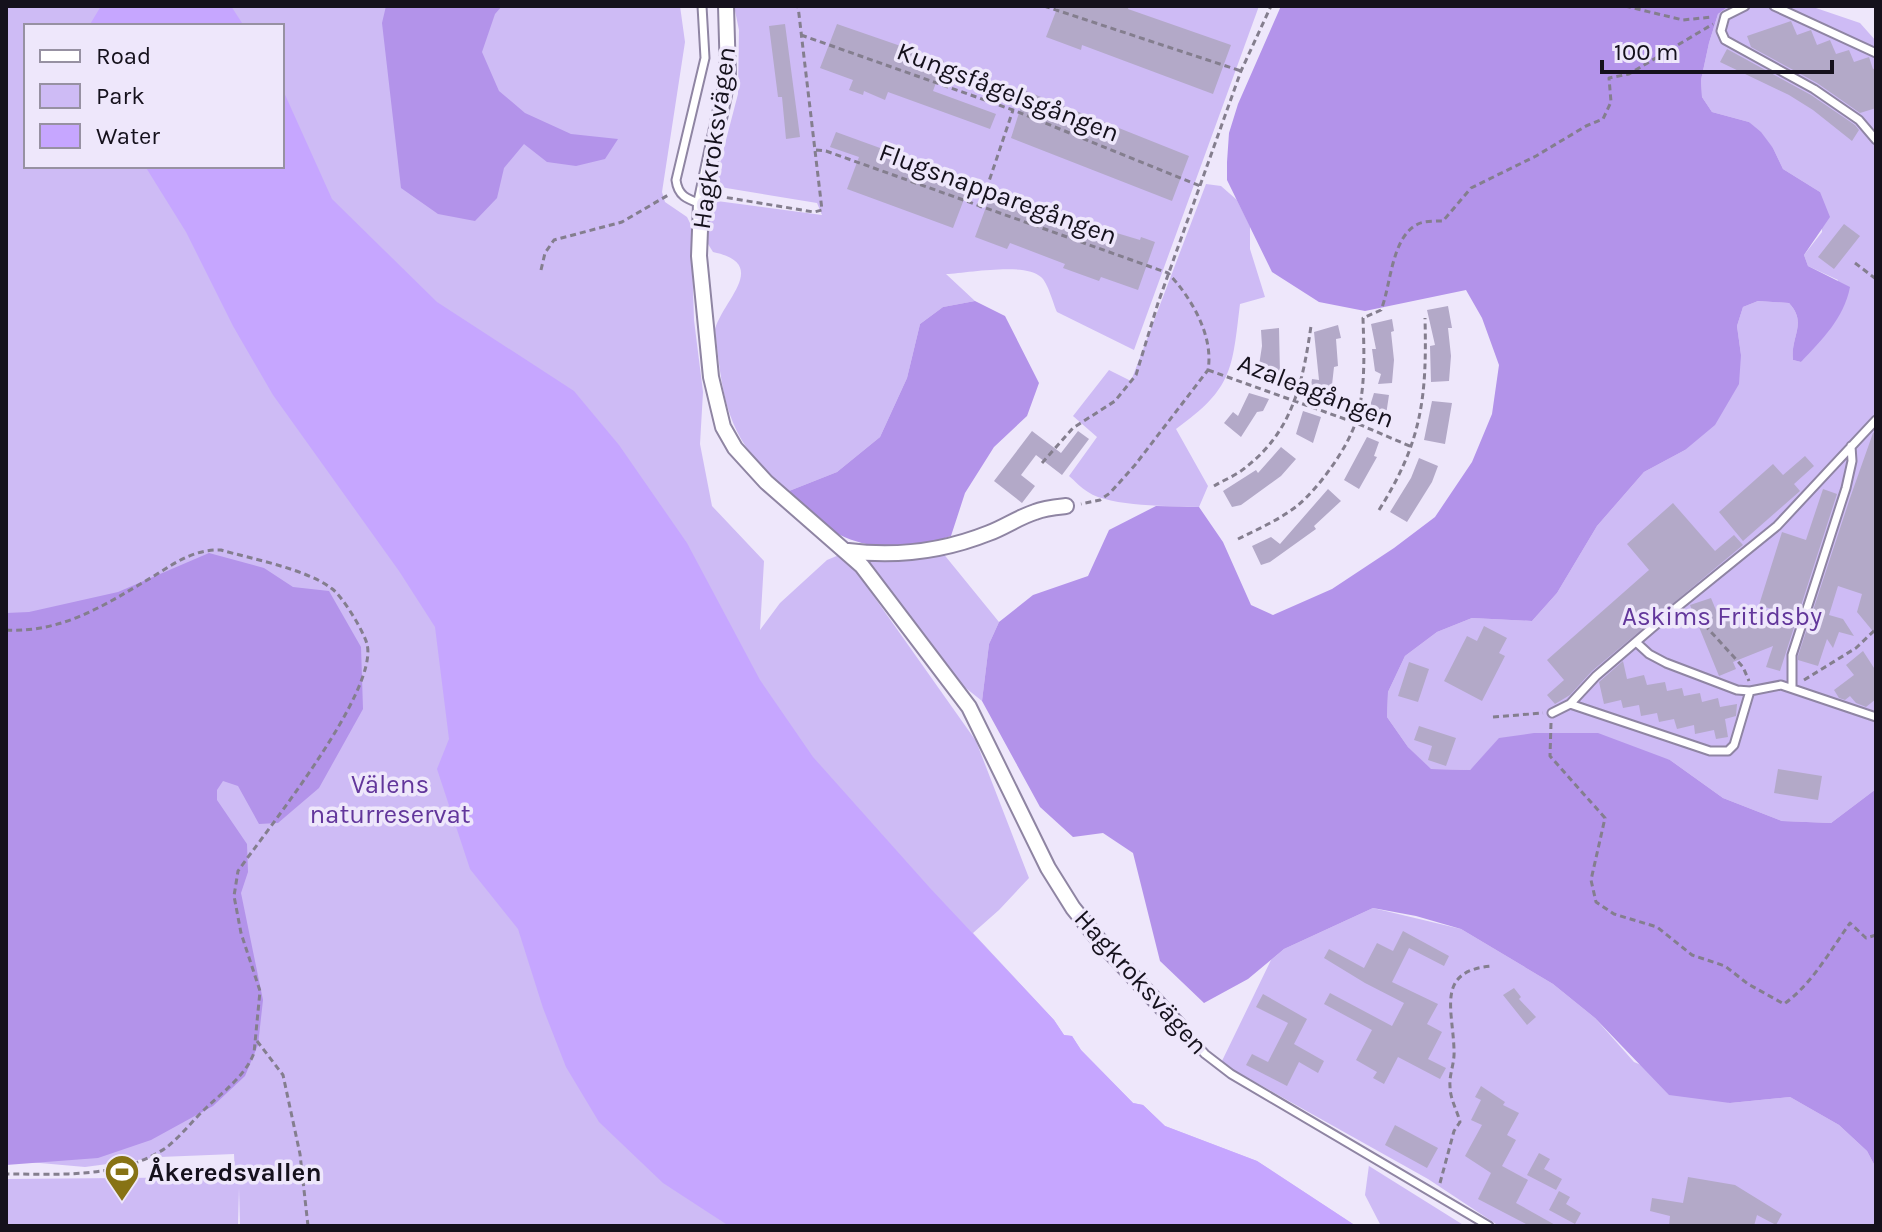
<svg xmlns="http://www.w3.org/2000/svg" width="1882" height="1232" viewBox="0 0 1882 1232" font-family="Karla,sans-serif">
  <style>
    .green { fill: #cebbf5; fill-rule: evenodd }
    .forest { fill: #b393ea }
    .water { fill: #c6a6ff }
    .building { fill: #b3a9c8 }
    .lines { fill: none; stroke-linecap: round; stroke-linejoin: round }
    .lane-casing { stroke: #8f85a3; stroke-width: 11 }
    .street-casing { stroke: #8f85a3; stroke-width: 18 }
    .path { stroke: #847e8e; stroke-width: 3; stroke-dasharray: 6 4; stroke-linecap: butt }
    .lane { stroke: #fff; stroke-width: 7 }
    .street { stroke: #fff; stroke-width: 14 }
    .labels { text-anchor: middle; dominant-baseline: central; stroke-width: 7; stroke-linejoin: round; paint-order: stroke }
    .street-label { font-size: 26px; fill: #15111c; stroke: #eee7fb }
    .park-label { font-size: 26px; fill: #62369b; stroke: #eee7fb }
    .poi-label { font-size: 26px; font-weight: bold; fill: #15111c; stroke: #eee7fb; text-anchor: start }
  </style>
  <rect width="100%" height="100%" fill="#eee7fb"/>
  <path class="green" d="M 6,6 L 680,6 L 685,42 L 662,192 L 665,202 L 687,217 L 691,225 L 694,320 L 703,392 L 700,444 L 712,506 L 764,561 L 760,630 L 780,603 L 827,560 L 839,555 L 858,574 L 976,741 L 1029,878 L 999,910 L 973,933 L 1054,1020 L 1064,1035 L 1072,1036 L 1081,1050 L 1133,1103 L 1143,1105 L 1165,1126 L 1257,1161 L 1356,1226 L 240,1226 L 239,1188 L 238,1226 L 6,1226 L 6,1179 L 235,1177 L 234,1154 L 160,1157 L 85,1167 L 6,1160 ZM 26,26 L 282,26 L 282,166 L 26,166 Z
    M 734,6 L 1259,6 L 1134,350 L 1057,312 C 1053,303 1048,283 1041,277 C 1025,262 968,273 946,274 L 975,301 L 943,307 L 920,324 L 907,378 L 880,437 L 837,472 L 789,491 C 727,442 723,403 715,329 C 724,299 770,264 713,252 L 708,244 L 709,207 L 717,201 L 822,215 L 817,203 L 714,186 L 738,94 L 739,30 Z
    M 1729,6 L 1810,6 L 1860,23 L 1876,41 L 1876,789 L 1831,823 L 1782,821 L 1723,798 L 1670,760 L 1500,738 L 1470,770 L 1430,769 L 1408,747 L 1387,717 L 1388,692 L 1405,656 L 1437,632 L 1472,618 L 1532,621 L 1557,593 L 1597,526 L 1644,472 L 1685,450 L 1741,355 L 1737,326 L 1743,307 L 1758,301 L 1789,303 C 1808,323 1790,337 1793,360 L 1801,362 L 1838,280 L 1808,266 L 1804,255 L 1822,232 L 1820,192 L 1783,169 L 1773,148 L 1749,122 L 1712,112 L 1702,97 L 1701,80 L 1709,43 L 1718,14 Z
    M 1206,184 L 1221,186 L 1237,200 L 1250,226 L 1250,249 L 1265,297 L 1240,304 C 1232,370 1233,388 1176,429 L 1208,486 L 1199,507 C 1172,506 1110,507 1088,492 C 1081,488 1075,481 1069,476 L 1097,437 L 1073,416 L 1109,370 L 1131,381 Z
    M 942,552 L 999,622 L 989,644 L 982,701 L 962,685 L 866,561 L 907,559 Z
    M 1373,908 L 1461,929 L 1553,984 L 1595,1018 L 1634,1062 L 1730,1103 L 1790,1097 L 1839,1125 L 1867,1151 L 1876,1168 L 1876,1226 L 1499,1226 L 1428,1179 L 1221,1063 L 1271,960 L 1284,949 Z
    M 1369,1165 L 1369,1166 L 1465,1226 L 1381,1226 L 1365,1195 Z"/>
  <path class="forest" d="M 386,6 L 502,6 L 495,14 L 482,52 L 499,91 L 525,113 L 571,134 L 618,139 L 605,159 L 576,166 L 547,162 L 524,144 L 504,168 L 497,198 L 475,221 L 438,214 L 401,188 L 382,23 Z
    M 1281,6 L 1729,6 L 1718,14 L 1709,43 L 1701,80 L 1702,97 L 1712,112 L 1749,122 L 1761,132 L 1773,148 L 1783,169 L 1820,192 L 1830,217 L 1804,255 L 1808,266 L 1850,287 C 1844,318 1822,340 1801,362 L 1793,360 C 1790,337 1808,323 1789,303 L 1758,301 L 1743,307 L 1737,326 L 1741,355 L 1739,384 L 1715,425 L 1685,450 L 1644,472 L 1597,526 L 1557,593 L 1532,621 L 1472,618 L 1437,632 L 1405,656 L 1388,692 L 1387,717 L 1408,747 L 1431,769 L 1470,770 L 1499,738 L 1534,733 L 1598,733 L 1670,760 L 1723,798 L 1782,821 L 1831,823 L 1876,789 L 1876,1168 L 1867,1151 L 1839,1125 L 1790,1097 L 1730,1103 L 1669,1095 L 1595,1018 L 1553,984 L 1461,929 L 1416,916 L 1373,908 L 1284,949 L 1248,979 L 1204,1003 L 1160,961 L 1133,853 L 1103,833 L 1073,837 L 1040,807 L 982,701 L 989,644 L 999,622 L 1033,595 L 1088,576 L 1109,530 L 1156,506 L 1199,507 L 1223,542 L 1251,605 L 1273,615 L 1332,589 L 1394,548 L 1435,517 L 1472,462 L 1492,414 L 1499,365 L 1482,318 L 1466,290 L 1365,311 L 1319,302 L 1272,272 L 1227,180 L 1227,162 L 1229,133 L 1238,104 Z
    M 975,301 L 1005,316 L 1039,383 L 1027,416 L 994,447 L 965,493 L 951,536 C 884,558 832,547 789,491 L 837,472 L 880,437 L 907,378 L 920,324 L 943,307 Z
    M 209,553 L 264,568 L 293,587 L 329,591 L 361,647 L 363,709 L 319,788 L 278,823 L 259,824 L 238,786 L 223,781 L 217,790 L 217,800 L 247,844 L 248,872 L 241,893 L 263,1000 L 258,1045 L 245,1076 L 213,1106 L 151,1140 L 98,1158 L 6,1165 L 6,613 L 29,612 L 118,592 Z"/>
  <path class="water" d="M 101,6 L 231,6 L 244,26 L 89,26 Z
    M 282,88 L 332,199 L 437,302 L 574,391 L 619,445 L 687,543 L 760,680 L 813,757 L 930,888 L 1054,1020 L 1064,1035 L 1072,1036 L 1081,1050 L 1133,1103 L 1143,1105 L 1165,1126 L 1257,1161 L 1356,1226 L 729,1226 L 663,1183 L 599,1122 L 566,1067 L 543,1008 L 518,929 L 470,869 L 437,769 L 449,739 L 435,627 L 399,571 L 273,395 L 233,326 L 186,232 L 145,166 L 282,166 Z"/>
  <path class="building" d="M 1058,6 L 1129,6 L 1128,9 L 1231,45 L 1213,94 L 1082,45 L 1081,50 L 1046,37 Z
    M 1791,21 L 1797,35 L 1811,30 L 1817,45 L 1830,40 L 1836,54 L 1849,50 L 1854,62 L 1869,57 L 1873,69 L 1876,68 L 1876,108 L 1860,113 L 1817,83 L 1751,47 L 1747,36 Z
    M 785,24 L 800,137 L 786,139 L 782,97 L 778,97 L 769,26 Z
    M 837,24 L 944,61 L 933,91 L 996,114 L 990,129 L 888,92 L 885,100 L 864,91 L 863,95 L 849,90 L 853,80 L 820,68 Z
    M 1727,49 L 1811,95 L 1855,125 L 1859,130 L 1852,141 L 1813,110 L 1789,95 L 1720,62 Z
    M 1026,91 L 1189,156 L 1172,201 L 1011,138 Z
    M 836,132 L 971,181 L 953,228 L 847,189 L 859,157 L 830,147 Z
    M 993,188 L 1110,231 L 1140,240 L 1141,237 L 1155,242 L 1138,290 L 1101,277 L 1099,281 L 1063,268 L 1065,264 L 1010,243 L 1007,249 L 975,237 Z
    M 1844,224 L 1860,236 L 1834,269 L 1818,257 Z
    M 1448,306 L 1452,328 L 1448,328 L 1451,356 L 1449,381 L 1431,382 L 1430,346 L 1435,345 L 1427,310 Z
    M 1392,319 L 1394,331 L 1391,332 L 1394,360 L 1392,383 L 1378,384 L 1381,374 L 1375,371 L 1372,349 L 1376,349 L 1371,324 Z
    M 1338,325 L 1341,338 L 1336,339 L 1338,366 L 1334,367 L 1331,394 L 1310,392 L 1312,379 L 1319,380 L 1314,332 Z
    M 1279,328 L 1280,375 L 1258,372 L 1262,346 L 1261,330 Z
    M 1249,393 L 1269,399 L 1263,411 L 1257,412 L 1241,437 L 1224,423 L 1233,412 L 1238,416 Z
    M 1374,393 L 1389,395 L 1386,415 L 1368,412 Z
    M 1432,401 L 1452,403 L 1445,444 L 1424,440 Z
    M 1303,411 L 1321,417 L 1313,443 L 1296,434 Z
    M 1032,431 L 1061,453 L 1078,431 L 1089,439 L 1062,475 L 1036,455 L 1021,475 L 1035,486 L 1022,503 L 994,481 Z
    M 1876,431 L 1876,635 L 1857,612 L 1862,594 L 1838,586 L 1829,615 L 1843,619 L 1854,636 L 1839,632 L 1833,648 L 1827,639 L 1818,666 L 1798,660 L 1798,656 L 1850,498 L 1873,433 Z
    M 1367,437 L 1379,442 L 1374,456 L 1377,457 L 1359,489 L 1344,480 Z
    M 1281,447 L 1296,459 L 1281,476 L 1241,505 L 1232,507 L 1223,491 L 1256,470 L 1258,473 Z
    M 1805,456 L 1814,466 L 1794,484 L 1800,491 L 1743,541 L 1719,512 L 1773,464 L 1783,475 Z
    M 1419,458 L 1438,466 L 1432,482 L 1407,522 L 1390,512 L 1411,478 Z
    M 1328,489 L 1341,501 L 1314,526 L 1316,529 L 1270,562 L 1261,565 L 1252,546 L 1271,537 L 1280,544 Z
    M 1823,489 L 1837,494 L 1780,671 L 1766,667 L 1773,646 L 1733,662 L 1736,669 L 1719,676 L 1690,605 L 1711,598 L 1718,615 L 1727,612 L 1733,629 L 1781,612 L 1759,605 L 1782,532 L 1806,540 Z
    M 1673,503 L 1715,551 L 1734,535 L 1743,545 L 1592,671 L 1570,695 L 1555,704 L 1547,695 L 1564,680 L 1547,660 L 1649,570 L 1627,544 Z
    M 1484,626 L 1507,638 L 1499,653 L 1505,656 L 1482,701 L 1444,681 L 1467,636 L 1477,641 Z
    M 1863,651 L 1876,671 L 1876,699 L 1866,707 L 1856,703 L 1850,696 L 1845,700 L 1839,698 L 1834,690 L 1854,675 L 1846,665 Z
    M 1623,661 L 1627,679 L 1644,675 L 1647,685 L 1665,682 L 1667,691 L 1682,688 L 1684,696 L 1700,693 L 1702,702 L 1718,698 L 1720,707 L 1737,704 L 1736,716 L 1725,719 L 1728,737 L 1716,739 L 1714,730 L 1695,734 L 1694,725 L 1677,729 L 1674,719 L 1659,722 L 1657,713 L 1641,716 L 1639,705 L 1623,708 L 1621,700 L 1604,704 L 1599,682 Z
    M 1409,662 L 1429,669 L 1418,702 L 1398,696 Z
    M 1419,726 L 1456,738 L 1446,766 L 1428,760 L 1432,746 L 1414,740 Z
    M 1778,769 L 1822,776 L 1818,800 L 1774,793 Z
    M 1403,931 L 1449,956 L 1444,966 L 1409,948 L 1392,982 L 1438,1004 L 1427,1024 L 1442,1032 L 1428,1059 L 1446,1068 L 1440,1079 L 1398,1057 L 1384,1084 L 1373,1078 L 1377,1072 L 1356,1060 L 1372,1030 L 1324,1004 L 1330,993 L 1392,1026 L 1404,1003 L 1365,983 L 1324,958 L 1329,949 L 1364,968 L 1377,943 L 1393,951 Z
    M 1514,988 L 1521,997 L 1519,999 L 1536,1017 L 1527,1025 L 1503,995 Z
    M 1263,994 L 1307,1019 L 1294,1044 L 1324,1061 L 1318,1073 L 1299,1062 L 1287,1086 L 1246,1065 L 1252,1054 L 1268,1062 L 1288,1023 L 1256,1007 Z
    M 1481,1086 L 1505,1102 L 1503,1105 L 1519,1113 L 1507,1135 L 1516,1140 L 1502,1166 L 1528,1180 L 1516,1203 L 1557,1226 L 1530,1226 L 1478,1199 L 1491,1173 L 1465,1156 L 1482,1125 L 1471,1120 L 1481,1100 L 1475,1097 Z
    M 1395,1125 L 1438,1148 L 1427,1168 L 1385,1145 Z
    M 1539,1153 L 1550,1159 L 1544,1169 L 1562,1179 L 1556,1190 L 1527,1175 Z
    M 1688,1177 L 1735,1185 L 1782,1214 L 1776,1225 L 1757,1215 L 1754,1226 L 1669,1226 L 1670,1216 L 1650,1211 L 1652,1198 L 1683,1203 Z
    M 1559,1191 L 1570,1197 L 1566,1204 L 1581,1213 L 1575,1224 L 1549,1210 Z"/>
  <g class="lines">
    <defs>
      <path id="lane" d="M 1745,6 L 1725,16 L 1721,31 L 1725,40 L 1814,89 L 1859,120 L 1876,140
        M 1774,6 L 1876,53
        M 701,204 C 687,199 678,196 676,180 L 705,58 L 702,6
        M 1637,643 L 1649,654 L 1666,663 L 1737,690 L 1750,691 L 1781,685 L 1876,717
        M 1792,688 L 1792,655 L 1846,488 L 1852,461 L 1851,446
        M 1570,704 L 1710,751 L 1728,751 L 1734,745 L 1750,691
        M 1552,713 L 1570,704 L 1596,676 L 1666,616 L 1777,526 L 1876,420
        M 1180,1027 L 1205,1054 L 1231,1074 L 1489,1226"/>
      <path id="street" d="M 726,6 L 728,76 L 701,204 L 699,256 L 711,377 L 723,427 L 735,448 L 766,482 L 862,566 L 969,707 L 1048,868 L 1073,908 L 1098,939 L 1180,1027
        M 848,551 C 895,557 944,551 989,533 C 1005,527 1019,517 1035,512 C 1044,508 1056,507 1066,506"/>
    </defs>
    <use href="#lane" class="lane-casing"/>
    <use href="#street" class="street-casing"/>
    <path class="path" d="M 1044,6 L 1241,71
      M 1625,6 L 1683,20 L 1712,17
      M 801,35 L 1013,110 L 1200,186
      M 816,150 L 826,151 L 1168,273 C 1191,297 1214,336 1208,370 L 1135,465 L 1110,493 L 1100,500 L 1081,504
      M 717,196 L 814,212 L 822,210 L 798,6
      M 980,208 L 1013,110
      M 1855,263 L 1876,279
      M 541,270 L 545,253 L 554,240 L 622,222 L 670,194
      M 1208,370 L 1356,423 L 1412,447
      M 1042,463 L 1073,428 L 1115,401 L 1136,375 L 1158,303 L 1241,71 L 1271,6
      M 1214,486 C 1224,480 1237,475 1246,467 C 1293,431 1303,381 1311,326
      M 1379,510 C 1422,442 1427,397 1425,318
      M 1238,539 C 1258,529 1279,520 1297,506 C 1318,489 1348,448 1356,421 C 1366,389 1364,351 1363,318 L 1381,310 C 1391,286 1391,237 1418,224 C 1424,221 1435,221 1443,221 L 1471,188 L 1536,156 L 1586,126 L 1603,119 L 1611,102 L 1609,78 L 1629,74 L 1713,24
      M 1691,610 L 1743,667 L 1749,681
      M 6,630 C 64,633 106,604 154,576 C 176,562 195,549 221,550 C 252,559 306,569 331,588 C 342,595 364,632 367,644 C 379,691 266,831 238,871 L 234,896 L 241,933 L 260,991 L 254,1053 C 245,1076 224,1091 206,1108 C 193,1120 181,1136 167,1147 C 121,1179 59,1174 6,1174
      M 1804,680 L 1856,648 L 1876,629
      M 1493,717 L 1543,713
      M 1551,723 L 1550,756 L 1605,818 L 1591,880 L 1596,902 L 1614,914 L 1657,927 L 1692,955 L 1725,966 L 1748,984 L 1784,1004 C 1812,984 1830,951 1850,923 L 1866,938 L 1876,935
      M 257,1041 L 283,1075 L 300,1154 L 308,1226
      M 1440,1183 L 1454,1131 L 1460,1122 C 1457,1110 1450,1099 1450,1086 C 1449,1075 1455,1062 1454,1050 C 1453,1009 1435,970 1493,966"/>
    <use href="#lane" class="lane"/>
    <use href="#street" class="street"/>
  </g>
  <defs>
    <symbol id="stadium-pin" viewBox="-11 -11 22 30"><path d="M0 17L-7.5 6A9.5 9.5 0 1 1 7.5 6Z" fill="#877315" stroke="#eee7fb"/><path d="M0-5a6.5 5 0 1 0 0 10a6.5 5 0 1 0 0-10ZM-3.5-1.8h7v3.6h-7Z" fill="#fff"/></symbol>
  </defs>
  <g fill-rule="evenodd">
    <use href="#stadium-pin" x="102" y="1152" width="40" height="54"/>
  </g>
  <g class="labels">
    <g class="street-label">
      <text transform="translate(1008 92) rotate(21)">Kungsfågelsgången</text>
      <text transform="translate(714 138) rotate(-82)">Hagkroksvägen</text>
      <text transform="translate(998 194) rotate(20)">Flugsnapparegången</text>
      <text transform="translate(1316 391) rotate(21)">Azaleagången</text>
      <text transform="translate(1141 982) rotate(48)">Hagkroksvägen</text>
    </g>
    <g class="park-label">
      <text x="1722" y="616">Askims Fritidsby</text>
      <text x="390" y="784">Välens<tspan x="390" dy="30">naturreservat</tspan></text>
    </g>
    <g class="poi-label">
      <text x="148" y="1172">Åkeredsvallen</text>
    </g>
  </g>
  <rect width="1882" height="1232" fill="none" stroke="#15111c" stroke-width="16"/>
  <rect x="24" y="24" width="260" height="144" fill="#eee7fb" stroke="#9791a2" stroke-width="2"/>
  <rect x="40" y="50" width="40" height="12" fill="#ffffff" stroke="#9791a2" stroke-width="2"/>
  <text x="96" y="64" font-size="24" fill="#15111c">Road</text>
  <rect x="40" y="84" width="40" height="24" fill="#cebbf5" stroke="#9791a2" stroke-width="2"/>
  <text x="96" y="104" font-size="24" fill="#15111c">Park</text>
  <rect x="40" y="124" width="40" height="24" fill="#c6a6ff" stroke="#9791a2" stroke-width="2"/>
  <text x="96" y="144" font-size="24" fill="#15111c">Water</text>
  <path d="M1602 60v12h230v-12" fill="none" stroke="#15111c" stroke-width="4"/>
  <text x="1614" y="60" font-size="24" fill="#15111c" stroke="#eee7fb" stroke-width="6" paint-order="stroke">100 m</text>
</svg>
